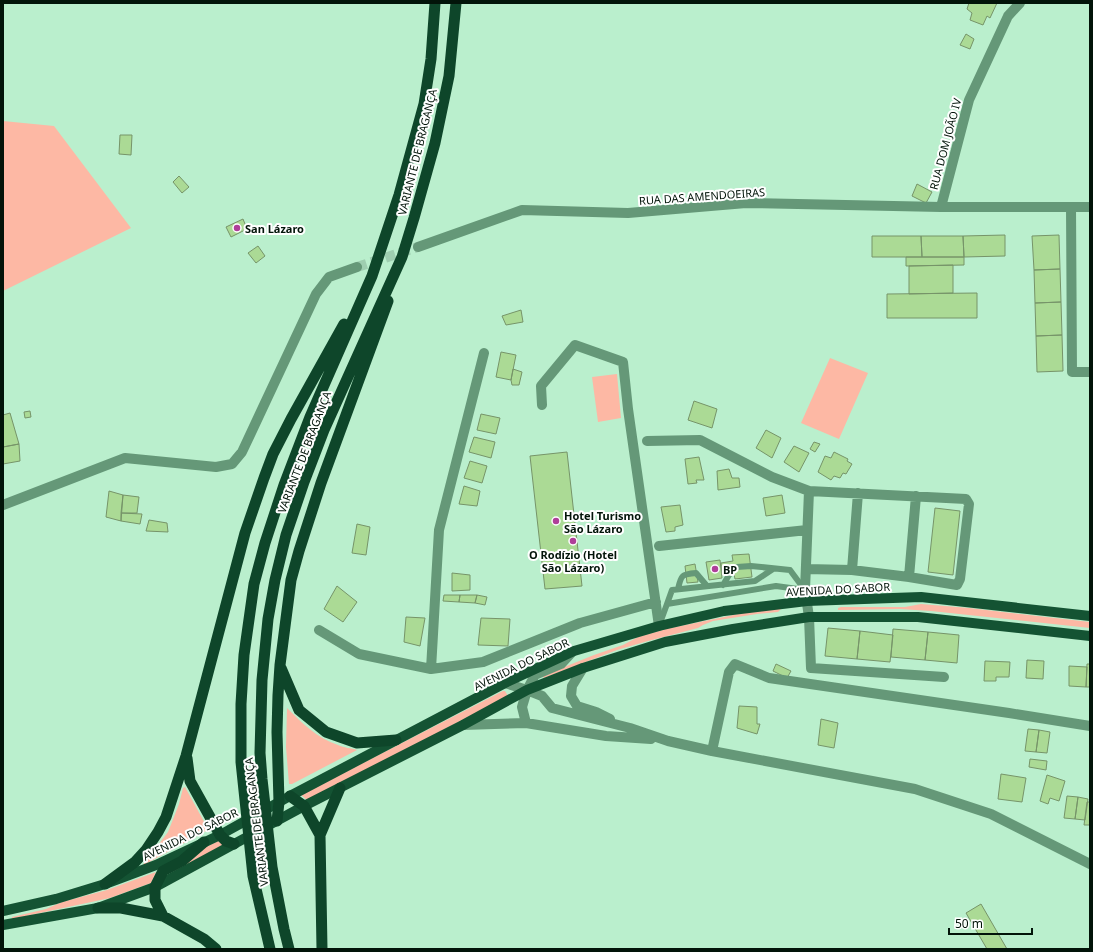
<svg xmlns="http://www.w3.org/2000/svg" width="1093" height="952" viewBox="0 0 1093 952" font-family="'Noto Sans',sans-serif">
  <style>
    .green { fill: #fdb8a4 }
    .building { fill: #abda95; stroke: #769469 }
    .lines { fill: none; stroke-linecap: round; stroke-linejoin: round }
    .minor-tunnel { stroke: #9eceb0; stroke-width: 10; stroke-dasharray: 10 5; stroke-linecap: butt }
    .service { stroke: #659878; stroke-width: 6 }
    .minor { stroke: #659878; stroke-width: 10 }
    .primary { stroke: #145333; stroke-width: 10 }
    .trunk { stroke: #0e462a; stroke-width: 11 }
    .poi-dot { fill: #af3e99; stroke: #fff; stroke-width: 1.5 }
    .labels { text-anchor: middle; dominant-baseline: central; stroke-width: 4; stroke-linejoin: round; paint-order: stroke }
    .street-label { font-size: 11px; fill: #021409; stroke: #fff }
    .poi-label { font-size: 11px; font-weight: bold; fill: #021409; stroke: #fff; text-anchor: start }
  </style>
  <rect width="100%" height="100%" fill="#baefcd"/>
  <path class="green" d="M 3,121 L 54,126 L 131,228 L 3,291 Z
    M 830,358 L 868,373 L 839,439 L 801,423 Z
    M 617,374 L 621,418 L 598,422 L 592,377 Z
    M 921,604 L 969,608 L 1090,622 L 1090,628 L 931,611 L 900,609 L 838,610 L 838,608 L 841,607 L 905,607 Z
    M 782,608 L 778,612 L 757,614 L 713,621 L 703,625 L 698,628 L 648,641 L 617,650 L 544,678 L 542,676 L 594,655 L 623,645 L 638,637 L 666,629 L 743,613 Z
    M 503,691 L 505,691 L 508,696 L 308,801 L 301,795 Z
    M 287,708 C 302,723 317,738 338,745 C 344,748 351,748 357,750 L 292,784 L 289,784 L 286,747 Z
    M 185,787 L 207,827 L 206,831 L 142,866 L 168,832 L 179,804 L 183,788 Z
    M 218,841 L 224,845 L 172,872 L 194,858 L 206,847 Z
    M 156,872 L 151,883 L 110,898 L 12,919 L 12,917 L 46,909 L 62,902 L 107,890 Z"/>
  <path class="building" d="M 969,3 L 997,3 L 990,18 L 987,16 L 983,25 L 970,20 L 972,13 L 967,9 Z
    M 966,34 L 974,39 L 970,49 L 960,45 Z
    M 120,135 L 132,135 L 131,155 L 119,154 Z
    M 179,176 L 189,187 L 182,193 L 173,182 Z
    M 917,184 L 932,192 L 926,203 L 912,196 Z
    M 243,219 L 247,229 L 231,237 L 226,227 Z
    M 1005,235 L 1005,256 L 964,257 L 963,236 Z
    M 1059,235 L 1060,269 L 1034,270 L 1032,236 Z
    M 872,236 L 921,236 L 922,257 L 872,257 Z
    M 921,236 L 963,236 L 964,257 L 922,257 Z
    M 258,246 L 265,256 L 256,263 L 248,253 Z
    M 906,257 L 964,257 L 964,265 L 906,266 Z
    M 953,265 L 953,293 L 909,294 L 909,266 Z
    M 1060,269 L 1061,302 L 1035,303 L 1034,270 Z
    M 977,293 L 977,318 L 887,318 L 887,294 Z
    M 1061,302 L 1062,335 L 1036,336 L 1035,303 Z
    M 521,310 L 523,322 L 506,325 L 502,316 Z
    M 1062,335 L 1063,371 L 1037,372 L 1036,336 Z
    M 501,352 L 516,355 L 511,380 L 496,377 Z
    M 513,369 L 522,372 L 519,385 L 512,385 L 511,380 Z
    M 694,401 L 717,409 L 712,428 L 688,420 Z
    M 30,411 L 31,417 L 25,418 L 24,412 Z
    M 10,413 L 19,444 L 3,447 L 3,415 Z
    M 481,414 L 500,418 L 496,434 L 477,430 Z
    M 766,430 L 781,438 L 772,458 L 756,448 Z
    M 474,437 L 495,442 L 491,458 L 469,452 Z
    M 814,442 L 820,444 L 815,452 L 810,449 Z
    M 19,444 L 20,461 L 3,464 L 3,447 Z
    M 794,446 L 809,453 L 799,472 L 784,462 Z
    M 567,452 L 582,586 L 545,589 L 530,456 Z
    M 834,452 L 848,459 L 847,461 L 852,464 L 846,474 L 843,473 L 840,478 L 834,476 L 831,480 L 818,472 L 825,456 L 831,458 Z
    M 699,457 L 704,480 L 696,480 L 697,483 L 688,484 L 685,459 Z
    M 470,461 L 487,466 L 482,483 L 464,478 Z
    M 729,469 L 732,478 L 739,478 L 740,487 L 718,490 L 717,471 Z
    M 464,486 L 480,491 L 477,506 L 459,504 Z
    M 109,491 L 123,495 L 121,521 L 106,517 Z
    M 123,495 L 139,497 L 137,513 L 121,513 Z
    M 782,495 L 785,513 L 766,516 L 763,498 Z
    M 680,505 L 683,525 L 675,527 L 675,531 L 666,532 L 661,507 Z
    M 935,508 L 960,511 L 953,575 L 928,572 Z
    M 121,513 L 142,514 L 140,524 L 121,521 Z
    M 149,520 L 167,523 L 168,532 L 146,531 Z
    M 357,524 L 370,527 L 366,555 L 352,553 Z
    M 749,554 L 752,577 L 735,579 L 734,574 L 722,575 L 721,563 L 733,561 L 732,555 Z
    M 720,560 L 722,578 L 709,580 L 706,562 Z
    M 695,564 L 698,582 L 687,583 L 685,566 Z
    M 452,573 L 470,575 L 470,590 L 452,591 Z
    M 337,586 L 357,602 L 343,622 L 324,609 Z
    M 444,595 L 460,595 L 459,602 L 443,601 Z
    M 460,595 L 477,595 L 475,603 L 459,602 Z
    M 477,595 L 487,597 L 485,605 L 475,603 Z
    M 406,617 L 425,618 L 420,646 L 404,642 Z
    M 481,618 L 510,619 L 508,646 L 478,645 Z
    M 828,628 L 860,631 L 857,659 L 825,656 Z
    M 893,629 L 928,632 L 925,660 L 891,657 Z
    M 860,631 L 893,635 L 890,662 L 857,659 Z
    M 928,632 L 959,635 L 957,663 L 925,660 Z
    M 1027,660 L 1044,661 L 1043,679 L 1026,678 Z
    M 985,661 L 1010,662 L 1009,677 L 996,677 L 996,681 L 984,681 Z
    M 776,664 L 791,671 L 787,678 L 773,671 Z
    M 1087,664 L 1090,664 L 1090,687 L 1086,687 Z
    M 1069,666 L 1087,667 L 1086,687 L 1069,686 Z
    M 739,706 L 757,707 L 757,724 L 760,724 L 757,734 L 737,728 Z
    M 821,719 L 838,723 L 834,748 L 818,745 Z
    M 1028,729 L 1039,730 L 1036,752 L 1025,751 Z
    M 1039,730 L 1050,732 L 1047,753 L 1036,752 Z
    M 1030,759 L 1047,761 L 1046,770 L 1029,767 Z
    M 1001,774 L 1026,778 L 1022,802 L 998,799 Z
    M 1047,775 L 1065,781 L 1059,801 L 1050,798 L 1048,804 L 1040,801 Z
    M 1067,796 L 1078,797 L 1075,819 L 1064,818 Z
    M 1078,797 L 1088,799 L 1085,820 L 1075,819 Z
    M 1087,802 L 1090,802 L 1090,825 L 1084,825 Z
    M 981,904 L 1007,949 L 987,949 L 966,913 Z"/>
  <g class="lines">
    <path class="minor-tunnel" d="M 357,267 L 418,247"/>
    <path class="service" d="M 723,585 L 729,575 L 737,567 L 751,566 L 790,570 L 804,589
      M 678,589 C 681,575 682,574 696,573 L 707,586
      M 667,604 L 672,590 L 755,581 L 773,569
      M 660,623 L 667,604 L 776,586 L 805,590"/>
    <path class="minor" d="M 941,207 L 969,100 L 1008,16 L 1020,3
      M 1071,207 L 1072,372 L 1090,372
      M 418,247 L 522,210 L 628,213 L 746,203 L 941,207 L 1090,207
      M 542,405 L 541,386 L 575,345 L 623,362 L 628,409 L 659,626
      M 647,441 L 700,440 L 772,477 L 809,491 L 805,590 L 809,617 L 811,668 L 944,677
      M 3,505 L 125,458 L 216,467 L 232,464 L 242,452 L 316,294 L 329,277 L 357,267
      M 659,546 L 807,530
      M 806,569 L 852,570 L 909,577 L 957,585 L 960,579 L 969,504 L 966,499 L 809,491
      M 852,570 L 858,493
      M 909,577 L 916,496
      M 319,630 L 359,654 L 431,669 L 483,662 L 580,623 L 656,602
      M 583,668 L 572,686 L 571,696 L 577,706 L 596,712 L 610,719
      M 431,669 L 439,530 L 484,353
      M 505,683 L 527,690 L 542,696 L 552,708 L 630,728 L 668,741 L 712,751 L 915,789 L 991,814 L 1090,864
      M 526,723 L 522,707 L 527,690 L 535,675 L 561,664 L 572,652
      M 463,725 L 526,723 L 606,736 L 651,739
      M 712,751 L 729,672 L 735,664 L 769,678 L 1009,713 L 1090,726"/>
    <path class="primary" d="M 3,911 L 56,899 L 105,884 L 156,865 L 220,835 L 290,796 L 505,683 L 574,651 L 659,626 L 724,611 L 807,601 L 921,597 L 1090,616
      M 3,925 L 98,908 L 155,887 L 304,806 L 463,725 L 527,690 L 583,668 L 665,642 L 733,629 L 809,617 L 918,617 L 1090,636"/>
    <path class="trunk" d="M 281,668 L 299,710 L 326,732 L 357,743 L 396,740
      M 187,758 L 190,781 L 220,835 L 226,841 L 234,844
      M 290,796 L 304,806 L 320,835
      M 277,821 L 279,802 L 277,732 L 278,695 L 280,665 L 291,580 L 299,551 L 321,483 L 388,301
      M 105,884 L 135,862 L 146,850 L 158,832 L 166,817 L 186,756 L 245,533 L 264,478 L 273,454 L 291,419 L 344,324
      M 98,908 L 121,908 L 163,916 L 204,939 L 216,949
      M 163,916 L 155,900 L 155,887 L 163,871 L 182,861 L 204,842
      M 270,949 L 253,876 L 241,762 L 241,704 L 244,655 L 254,584 L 265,543 L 284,485 L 310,417 L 372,276 L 399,195 L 424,104 L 431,59 L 435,3
      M 289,949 L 284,929 L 272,867 L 262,779 L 260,753 L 262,680 L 268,619 L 275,580 L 286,535 L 304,482 L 324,430 L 402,257 L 414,218 L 435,143 L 449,76 L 456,3
      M 322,949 L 320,835 L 340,788"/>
  </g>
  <g class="poi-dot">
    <circle cx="237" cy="228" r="4"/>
    <circle cx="556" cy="521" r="4"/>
    <circle cx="573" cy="541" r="4"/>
    <circle cx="715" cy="569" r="4"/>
  </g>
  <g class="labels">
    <g class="street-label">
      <text transform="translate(945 144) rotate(-75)">RUA DOM JOÃO IV</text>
      <text transform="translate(417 152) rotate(-76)">VARIANTE DE BRAGANÇA</text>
      <text transform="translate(702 196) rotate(-4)">RUA DAS AMENDOEIRAS</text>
      <text transform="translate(304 452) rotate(-69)">VARIANTE DE BRAGANÇA</text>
      <text transform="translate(838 589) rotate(-3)">AVENIDA DO SABOR</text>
      <text transform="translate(521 664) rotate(-26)">AVENIDA DO SABOR</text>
      <text transform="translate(256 822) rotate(-97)">VARIANTE DE BRAGANÇA</text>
      <text transform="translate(190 834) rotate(-26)">AVENIDA DO SABOR</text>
    </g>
    <g class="poi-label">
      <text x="245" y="228">San Lázaro</text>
      <text x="564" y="515">Hotel Turismo<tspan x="564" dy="13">São Lázaro</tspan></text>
      <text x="573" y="554" text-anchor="middle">O Rodízio (Hotel<tspan x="573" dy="13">São Lázaro)</tspan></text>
      <text x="723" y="569">BP</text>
    </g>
  </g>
  <rect width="1093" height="952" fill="none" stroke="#021409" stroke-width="8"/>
  <path d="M949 928v6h83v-6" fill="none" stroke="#021409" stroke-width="2"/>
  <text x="955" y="928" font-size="12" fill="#021409" stroke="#ffffff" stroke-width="3" paint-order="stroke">50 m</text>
</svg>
